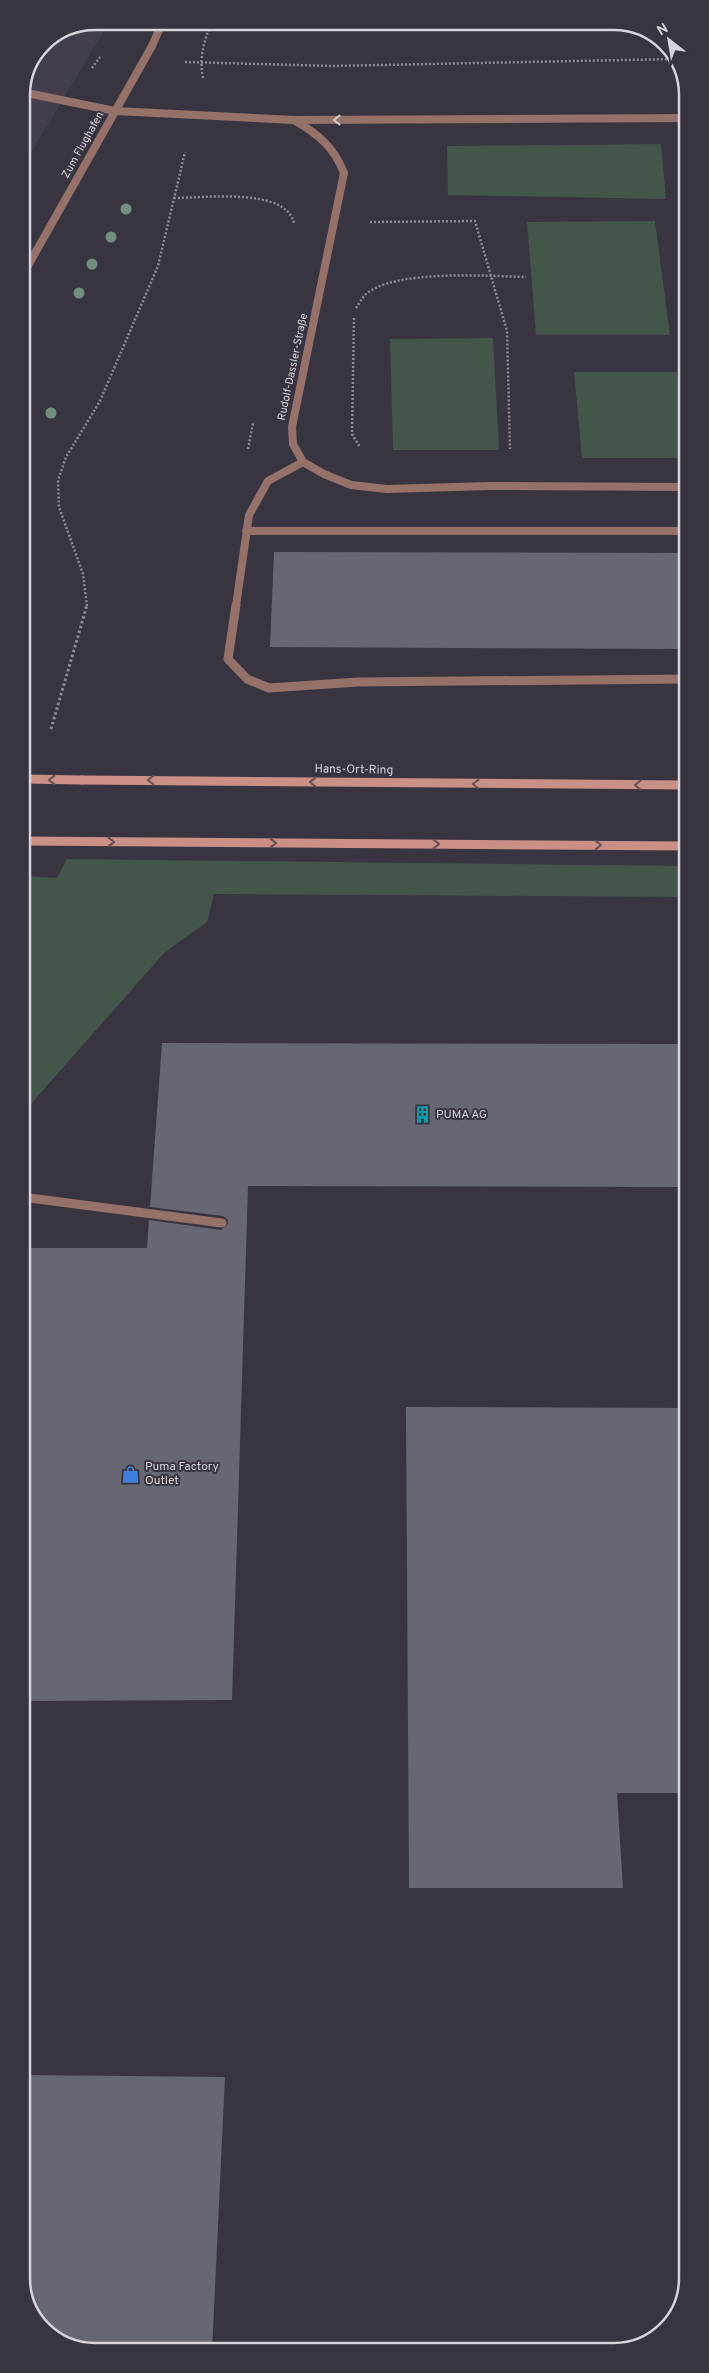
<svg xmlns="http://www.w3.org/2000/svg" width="709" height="2373" viewBox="0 0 709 2373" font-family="Overpass,sans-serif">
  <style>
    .built { fill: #443d4e }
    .green { fill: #445549 }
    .building { fill: #676774 }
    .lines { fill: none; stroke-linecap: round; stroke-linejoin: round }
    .path-far1 { stroke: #8e8b93; stroke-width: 2.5; stroke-dasharray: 2 2; stroke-linecap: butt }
    .path { stroke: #8e8b93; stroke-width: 3; stroke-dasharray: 2.5 2.5; stroke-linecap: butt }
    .service-far1 { stroke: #95716a; stroke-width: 8 }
    .service { stroke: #95716a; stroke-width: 9 }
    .minor { stroke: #95716a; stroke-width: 8 }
    .tertiary { stroke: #95716a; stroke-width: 8 }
    .secondary { stroke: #ca9086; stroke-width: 9 }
    .secondary-bridge { stroke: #ca9086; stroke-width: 9 }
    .tree { fill: #718e7f }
    .oneway { stroke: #d0c9cf }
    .oneway2 { stroke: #645055 }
    .labels { text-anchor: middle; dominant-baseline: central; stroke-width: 4; stroke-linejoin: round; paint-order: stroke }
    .far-street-label { font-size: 11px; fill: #d6d3da; stroke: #393540 }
    .street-label { font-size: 12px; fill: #d6d3da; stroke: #393540 }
    .poi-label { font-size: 12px; fill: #d6d3da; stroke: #393540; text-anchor: start }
    .rim { fill: none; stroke: #d6d3da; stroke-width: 2.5 }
  </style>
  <rect width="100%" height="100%" fill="#393540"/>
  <path class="built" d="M 95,21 L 110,21 L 21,169 L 21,95 L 43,43 Z"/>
  <path class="green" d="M 661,144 L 666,199 L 448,195 L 447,146 Z
    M 655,221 L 670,335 L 536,335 L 527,222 Z
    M 493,338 L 499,450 L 393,450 L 390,339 Z
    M 574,372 L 677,372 L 687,458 L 582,458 Z
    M 67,859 L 687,866 L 687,897 L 214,894 L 207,922 L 165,952 L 22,1114 L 22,876 L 57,878 Z"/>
  <path class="building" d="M 274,552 L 687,553 L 687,649 L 270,647 Z
    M 162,1043 L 687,1044 L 687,1187 L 248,1186 L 232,1700 L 22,1701 L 22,1248 L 147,1248 L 149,1220 L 221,1230 L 228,1224 L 228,1220 L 223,1216 L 150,1207 Z
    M 406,1407 L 687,1408 L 687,1793 L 617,1793 L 623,1888 L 409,1888 Z
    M 23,2075 L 225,2077 L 212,2351 L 90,2352 L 46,2333 L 23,2293 Z"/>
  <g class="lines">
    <path class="path-far1" d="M 185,62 L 332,66 L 674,59
      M 92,68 L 100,57
      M 203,78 C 199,56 204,41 212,21
      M 174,198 C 203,198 286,187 294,223
      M 370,222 L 475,221 L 507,331 L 510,449
      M 356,308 C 359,304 361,299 365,295 C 393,269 488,276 526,277
      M 354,318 L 352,434 L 360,447
      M 248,449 L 253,423
      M 87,606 L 83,574 L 59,507 L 58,480 L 66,457 L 100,401 L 158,266 L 185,152"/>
    <path class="path" d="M 51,729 L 87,605"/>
    <path class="service-far1" d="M 115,111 L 294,120 L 686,118
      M 681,118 L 686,156
      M 294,120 C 318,134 334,147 344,173 L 292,427 L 293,444 L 303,462 L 324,474 L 351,485 L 387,489 L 490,486 L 687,487
      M 246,531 L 687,531
      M 236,606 L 249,515 L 268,481 L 303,462"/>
    <path class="service" d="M 236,605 L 228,659 L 247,679 L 269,688 L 358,682 L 687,679
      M 22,1197 L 222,1223"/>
    <path class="minor" d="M 22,92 L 115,111"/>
    <path class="tertiary" d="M 21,278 L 152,46 L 163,21"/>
    <path class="secondary" d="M 82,780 L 687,785
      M 22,841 L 687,846"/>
    <path class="secondary-bridge" d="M 22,779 L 82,780"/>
  </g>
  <g class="tree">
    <circle cx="126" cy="209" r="5.5"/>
    <circle cx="111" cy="237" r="5.5"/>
    <circle cx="92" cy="264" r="5.5"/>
    <circle cx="79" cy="293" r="5.5"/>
    <circle cx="51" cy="413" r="5.5"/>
  </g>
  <defs><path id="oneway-chevron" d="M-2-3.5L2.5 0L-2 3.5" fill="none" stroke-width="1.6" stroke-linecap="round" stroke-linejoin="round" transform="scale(1.25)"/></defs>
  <use class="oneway" href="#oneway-chevron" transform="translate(337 120) rotate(180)"/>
  <g class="oneway2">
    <use href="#oneway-chevron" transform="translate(52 780) rotate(-180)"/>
    <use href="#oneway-chevron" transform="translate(151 780) rotate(-179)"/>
    <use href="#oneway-chevron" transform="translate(313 782) rotate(-179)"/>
    <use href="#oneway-chevron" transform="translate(476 784) rotate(-179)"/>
    <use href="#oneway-chevron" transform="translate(638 785) rotate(-179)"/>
    <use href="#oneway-chevron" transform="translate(111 842)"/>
    <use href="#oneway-chevron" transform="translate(273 843)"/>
    <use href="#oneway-chevron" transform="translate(436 844)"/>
    <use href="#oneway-chevron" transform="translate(598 845)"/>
  </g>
  <defs>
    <symbol id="building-bare" viewBox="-9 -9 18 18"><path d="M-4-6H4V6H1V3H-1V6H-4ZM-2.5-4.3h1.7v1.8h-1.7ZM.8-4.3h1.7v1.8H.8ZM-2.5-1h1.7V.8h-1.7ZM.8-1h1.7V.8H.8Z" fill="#0f9aa8" stroke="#393540" stroke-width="2.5" paint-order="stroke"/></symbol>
    <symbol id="shop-bare" viewBox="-9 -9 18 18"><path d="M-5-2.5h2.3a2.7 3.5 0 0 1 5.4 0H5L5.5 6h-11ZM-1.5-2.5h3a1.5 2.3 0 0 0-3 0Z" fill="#3f7fe0" stroke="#393540" stroke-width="2.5" paint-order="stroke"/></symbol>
  </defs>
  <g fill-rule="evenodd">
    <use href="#building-bare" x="410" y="1102" width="25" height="25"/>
    <use href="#shop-bare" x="118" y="1462" width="25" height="25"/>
  </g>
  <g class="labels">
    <g class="far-street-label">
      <text transform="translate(83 145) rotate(-61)">Zum Flughafen</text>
      <text transform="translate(293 367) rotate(-78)">Rudolf-Dassler-Straße</text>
    </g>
    <g class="street-label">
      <text transform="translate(354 770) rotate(1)">Hans-Ort-Ring</text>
    </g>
    <g class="poi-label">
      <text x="436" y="1115">PUMA AG</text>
      <text x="145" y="1467">Puma Factory<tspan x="145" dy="14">Outlet</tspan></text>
    </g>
  </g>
  <path d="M0 0H709V2373H0ZM95 30H614A65 65 0 0 1 679 95V2278A65 65 0 0 1 614 2343H95A65 65 0 0 1 30 2278V95A65 65 0 0 1 95 30Z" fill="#393540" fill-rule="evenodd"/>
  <path class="rim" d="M95 30H614A65 65 0 0 1 679 95V2278A65 65 0 0 1 614 2343H95A65 65 0 0 1 30 2278V95A65 65 0 0 1 95 30Z"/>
  <g transform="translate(669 40) rotate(329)" stroke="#393540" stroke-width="4" paint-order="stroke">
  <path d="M0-4L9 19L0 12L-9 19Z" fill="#d6d3da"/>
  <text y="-8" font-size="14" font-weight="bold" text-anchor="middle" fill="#d6d3da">N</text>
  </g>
</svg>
